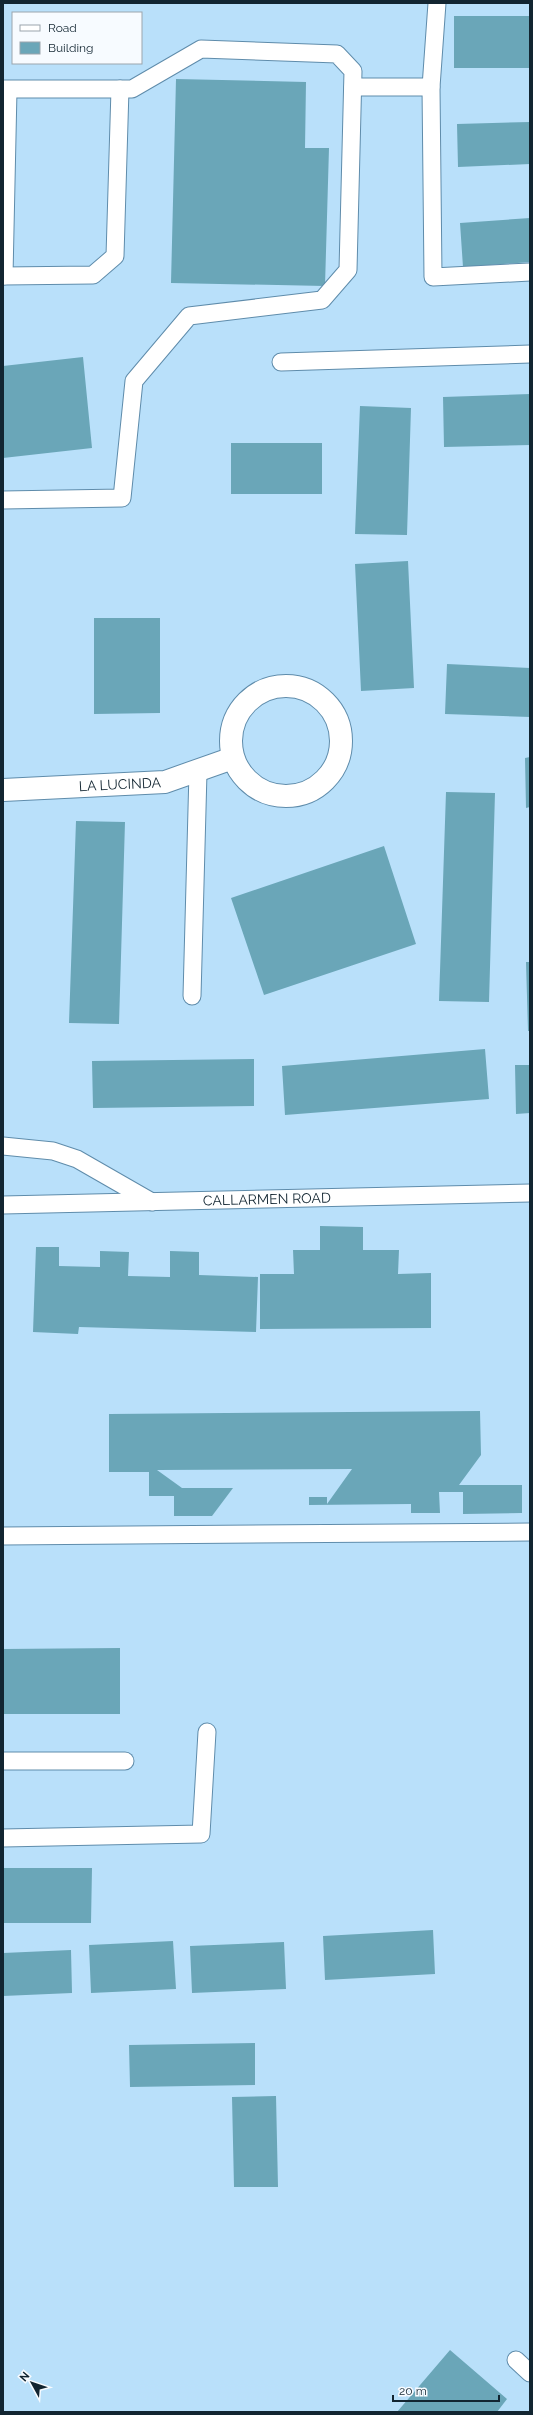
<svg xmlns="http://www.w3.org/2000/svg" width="533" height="2415" viewBox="0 0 533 2415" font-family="Raleway,sans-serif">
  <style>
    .building { fill: #6aa6b8 }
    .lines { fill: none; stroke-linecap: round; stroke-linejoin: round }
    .service-casing { stroke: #5f8cab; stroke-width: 19 }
    .minor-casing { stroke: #5f8cab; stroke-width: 24 }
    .service { stroke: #fff; stroke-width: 17 }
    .minor { stroke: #fff; stroke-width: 22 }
    .labels { text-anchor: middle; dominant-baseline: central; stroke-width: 3.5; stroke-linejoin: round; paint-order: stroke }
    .street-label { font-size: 14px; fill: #122531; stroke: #f7fbff }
  </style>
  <rect width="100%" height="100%" fill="#b9e0fa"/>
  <path class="building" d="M 454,16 L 530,16 L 530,68 L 454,68 Z
    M 176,79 L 306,82 L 305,148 L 329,148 L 325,286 L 171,283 Z
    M 530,122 L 530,164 L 458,167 L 457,124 Z
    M 530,218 L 530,262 L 463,267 L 460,223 Z
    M 83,357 L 92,448 L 3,458 L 3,366 Z
    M 530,394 L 530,445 L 444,447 L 443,397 Z
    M 360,406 L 411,408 L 407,535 L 355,534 Z
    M 231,443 L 322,443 L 322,494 L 231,494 Z
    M 408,561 L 414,688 L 361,691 L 355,564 Z
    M 94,618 L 160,618 L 160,713 L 94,714 Z
    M 447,664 L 530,668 L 530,717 L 445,714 Z
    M 530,757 L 530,807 L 526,808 L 525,758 Z
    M 446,792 L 495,793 L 489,1002 L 439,1001 Z
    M 76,821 L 125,822 L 119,1024 L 69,1023 Z
    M 384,846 L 416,944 L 264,995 L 231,898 Z
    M 526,962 L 530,962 L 530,1031 L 528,1031 Z
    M 485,1049 L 489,1099 L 285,1115 L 282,1066 Z
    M 254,1059 L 254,1106 L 93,1108 L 92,1061 Z
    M 515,1065 L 530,1065 L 530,1113 L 516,1114 Z
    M 320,1226 L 363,1227 L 363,1250 L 399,1250 L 398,1274 L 431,1273 L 431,1328 L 260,1329 L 260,1274 L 294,1274 L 293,1250 L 320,1250 Z
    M 36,1247 L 59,1247 L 59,1266 L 100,1267 L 100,1251 L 129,1252 L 128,1276 L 170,1277 L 170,1251 L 199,1252 L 199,1275 L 258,1277 L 256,1332 L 79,1327 L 78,1334 L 33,1332 Z
    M 480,1411 L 481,1455 L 459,1485 L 522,1485 L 522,1513 L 463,1514 L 463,1492 L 439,1492 L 440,1513 L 411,1513 L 411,1504 L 309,1505 L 309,1497 L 327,1497 L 327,1504 L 352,1469 L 157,1470 L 182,1488 L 233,1488 L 212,1516 L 174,1516 L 174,1496 L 149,1496 L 149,1472 L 109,1472 L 109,1414 Z
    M 120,1648 L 120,1714 L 3,1714 L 3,1649 Z
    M 3,1868 L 92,1868 L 91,1923 L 3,1923 Z
    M 433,1930 L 435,1974 L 325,1980 L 323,1936 Z
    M 173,1941 L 176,1989 L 91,1993 L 89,1945 Z
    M 284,1942 L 286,1989 L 192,1993 L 190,1946 Z
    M 71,1950 L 72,1993 L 3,1996 L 3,1953 Z
    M 255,2043 L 255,2085 L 130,2087 L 129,2045 Z
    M 276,2096 L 278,2187 L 234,2187 L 232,2097 Z
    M 450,2350 L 507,2399 L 497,2412 L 397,2412 Z"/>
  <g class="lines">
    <defs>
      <g id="service">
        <path d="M 437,3 L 431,87 L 433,277 L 530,272"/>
        <path d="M 353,87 L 431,87"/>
        <path d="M 3,89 L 132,89 L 201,49 L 337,54 L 353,71 L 348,270 L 322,300 L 189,316 L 134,381 L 122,498 L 3,500"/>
        <path d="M 3,276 L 93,275 L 115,256 L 120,89"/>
        <path d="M 4,276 L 8,90"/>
        <path d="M 281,362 L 530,354"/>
        <path d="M 192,996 L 198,772"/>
        <path d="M 3,1146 L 53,1151 L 77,1159 L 152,1202"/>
        <path id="s1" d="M 3,1205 L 530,1193"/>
        <path d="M 3,1536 L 530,1532"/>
        <path d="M 3,1761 L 125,1761"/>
        <path d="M 3,1838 L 201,1834 L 207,1732"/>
        <path d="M 516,2360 L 530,2373"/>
      </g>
      <g id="minor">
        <circle cx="286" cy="741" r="55"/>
        <path id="s2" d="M 3,790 L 165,782 L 233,758"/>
      </g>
    </defs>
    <use href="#service" class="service-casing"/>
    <use href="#minor" class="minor-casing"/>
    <use href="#service" class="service"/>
    <use href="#minor" class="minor"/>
  </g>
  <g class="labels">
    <g class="street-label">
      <text stroke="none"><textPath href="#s2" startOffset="117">LA LUCINDA</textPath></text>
      <text stroke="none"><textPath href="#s1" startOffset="264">CALLARMEN ROAD</textPath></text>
    </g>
  </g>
  <rect width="533" height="2415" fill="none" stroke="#122531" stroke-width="8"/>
  <rect x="12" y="12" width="130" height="52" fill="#f7fbff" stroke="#9ba5ad"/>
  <rect x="20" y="25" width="20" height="6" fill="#ffffff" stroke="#9ba5ad"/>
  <text x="48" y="32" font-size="12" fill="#122531">Road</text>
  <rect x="20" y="42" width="20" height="12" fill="#6aa6b8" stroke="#9ba5ad"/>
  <text x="48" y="52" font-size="12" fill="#122531">Building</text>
  <g transform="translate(32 2383) rotate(310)" stroke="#f7fbff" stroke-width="3" paint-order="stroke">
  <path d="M0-3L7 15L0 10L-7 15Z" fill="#122531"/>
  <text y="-6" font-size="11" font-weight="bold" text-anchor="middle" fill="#122531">N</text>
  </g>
  <path d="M393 2395v6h106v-6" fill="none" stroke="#122531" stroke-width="2"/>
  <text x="399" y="2395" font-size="12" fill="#122531" stroke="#f7fbff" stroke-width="3" paint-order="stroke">20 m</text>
</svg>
